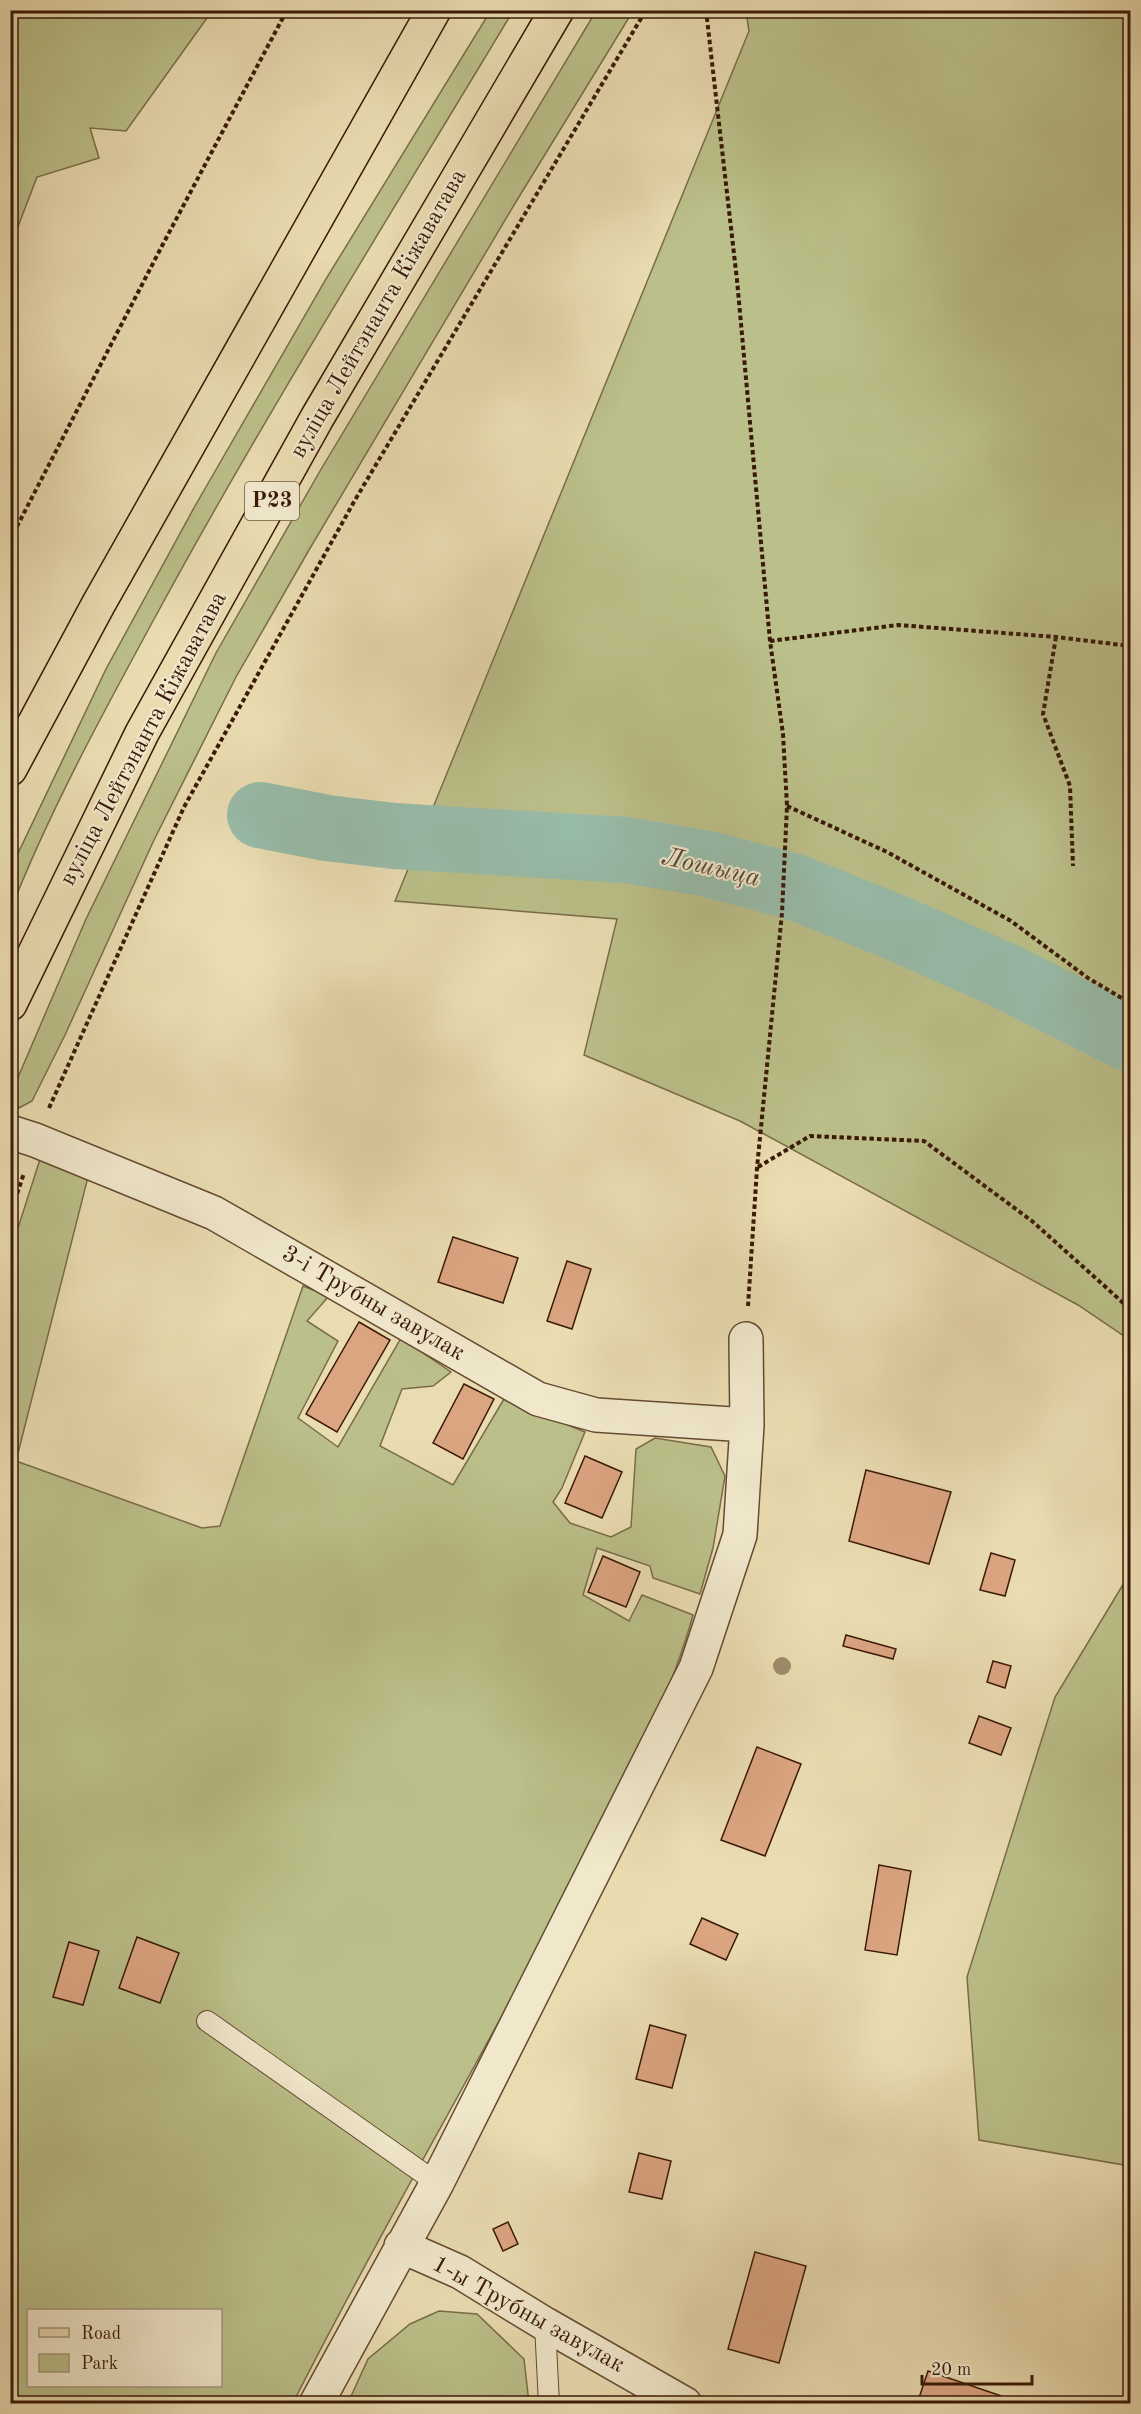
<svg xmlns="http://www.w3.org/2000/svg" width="1141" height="2414" viewBox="0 0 1141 2414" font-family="'Old Standard TT',serif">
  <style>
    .green { fill: #bbbf89; stroke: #7a6c48; stroke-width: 1.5; fill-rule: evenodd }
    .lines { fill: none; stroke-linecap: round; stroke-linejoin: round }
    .river { stroke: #98bcaa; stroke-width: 66 }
    .building { fill: #dca582; stroke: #391907; stroke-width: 1.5 }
    .lane-casing { stroke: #654a32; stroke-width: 22 }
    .street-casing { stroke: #654a32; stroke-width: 36 }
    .primary-casing { stroke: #391907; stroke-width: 36 }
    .path { stroke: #391907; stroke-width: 4; stroke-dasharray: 4.5 3; stroke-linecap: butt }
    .lane { stroke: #f1e8cc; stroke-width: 20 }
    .street { stroke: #f1e8cc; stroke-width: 33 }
    .primary { stroke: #eadcb1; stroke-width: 33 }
    .tree { fill: #9e8c69 }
    .labels { text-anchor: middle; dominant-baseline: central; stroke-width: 4.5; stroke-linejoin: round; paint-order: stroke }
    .shield { fill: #f1e8cc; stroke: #705742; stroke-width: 1.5 }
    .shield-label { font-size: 22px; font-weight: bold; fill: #391907 }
    .street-label { font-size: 24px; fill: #391907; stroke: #f1e8cc }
    .water-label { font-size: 26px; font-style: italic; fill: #564a38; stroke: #f1e8cc }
  </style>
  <rect width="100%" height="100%" fill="#eadcb1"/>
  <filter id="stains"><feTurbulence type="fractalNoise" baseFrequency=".00333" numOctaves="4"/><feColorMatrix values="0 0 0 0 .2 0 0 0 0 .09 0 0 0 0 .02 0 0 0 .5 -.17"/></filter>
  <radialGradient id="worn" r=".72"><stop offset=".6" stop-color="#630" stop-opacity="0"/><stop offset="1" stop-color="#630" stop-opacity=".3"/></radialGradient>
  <path class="green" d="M 11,10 L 212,11 L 126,131 L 90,128 L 99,158 L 37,177 L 11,245 Z
    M 491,10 L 513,11 C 392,213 265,414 153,621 C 102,715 50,810 11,909 L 11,868 L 106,669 L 195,506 L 326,279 Z
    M 596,11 L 633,11 L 514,205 L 309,550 L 236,677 L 154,840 L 65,1035 L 32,1101 L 19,1108 L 12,1100 L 13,1089 L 86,919 L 216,653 L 320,471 Z
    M 746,11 L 1130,11 L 1130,1340 L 1078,1305 L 740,1121 L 584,1055 L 617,919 L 395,901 L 749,31 Z
    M 41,1156 L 88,1177 L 16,1461 L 202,1528 L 220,1526 L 303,1286 L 329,1296 L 307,1321 L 338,1341 L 298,1418 L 338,1447 L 401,1338 L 451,1372 L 433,1386 L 402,1389 L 380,1446 L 453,1485 L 504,1399 L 585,1432 L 562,1488 L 553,1502 L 570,1523 L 611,1537 L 631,1527 L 636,1449 L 655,1438 L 711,1447 L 725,1476 L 713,1548 L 700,1594 L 653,1578 L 650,1566 L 597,1548 L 583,1595 L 629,1621 L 642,1595 L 693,1615 C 667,1710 617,1796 572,1884 C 482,2059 381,2228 293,2403 L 11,2404 L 10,1253 ZM 28,2310 L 220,2310 L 220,2386 L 28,2386 Z
    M 1130,1573 L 1130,2166 L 979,2140 L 967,1977 L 1055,1697 Z
    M 439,2311 L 477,2314 L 524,2359 L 529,2403 L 348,2403 L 368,2359 L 410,2324 Z"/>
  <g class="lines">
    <path class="river" d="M 260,815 L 327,828 L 394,836 L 626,850 L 708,864 L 795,887 L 892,926 L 1001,974 L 1130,1039"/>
  </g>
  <path class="building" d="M 453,1237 L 518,1258 L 503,1303 L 438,1282 Z
    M 567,1261 L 591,1269 L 572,1329 L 547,1321 Z
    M 359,1322 L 390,1340 L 337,1432 L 306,1414 Z
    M 464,1384 L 494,1399 L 463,1459 L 433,1443 Z
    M 585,1456 L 622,1472 L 602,1518 L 565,1503 Z
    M 866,1470 L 951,1492 L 929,1564 L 849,1541 Z
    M 991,1553 L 1015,1560 L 1005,1596 L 980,1590 Z
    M 603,1556 L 640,1572 L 626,1607 L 588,1592 Z
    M 846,1635 L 896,1649 L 893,1659 L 843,1646 Z
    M 993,1661 L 1011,1666 L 1005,1688 L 987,1682 Z
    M 979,1716 L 1011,1728 L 1001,1755 L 969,1743 Z
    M 757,1747 L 801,1764 L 765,1856 L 721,1840 Z
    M 879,1865 L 911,1871 L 897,1955 L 865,1950 Z
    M 702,1918 L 738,1934 L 726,1960 L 690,1944 Z
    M 137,1937 L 179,1953 L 160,2003 L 119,1988 Z
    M 69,1942 L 99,1951 L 83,2005 L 53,1997 Z
    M 650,2025 L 686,2035 L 672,2088 L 636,2079 Z
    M 639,2153 L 671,2161 L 662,2199 L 629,2192 Z
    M 508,2222 L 518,2244 L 503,2251 L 493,2229 Z
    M 755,2252 L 806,2266 L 779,2363 L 728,2349 Z
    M 928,2371 L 1016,2401 L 1015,2404 L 917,2404 Z"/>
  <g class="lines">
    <defs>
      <path id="lane" d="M 207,2021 L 437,2183
        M 545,2324 L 549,2404"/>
      <path id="street" d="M 10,1132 L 35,1140 L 214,1213 L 538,1399 L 596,1415 L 747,1425
        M 401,2246 L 460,2272 L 545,2324 L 685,2404
        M 316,2404 L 437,2183 L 696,1668 L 740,1535 L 747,1425 L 746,1339"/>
      <path id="primary" d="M 10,769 L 98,605 L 434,10
        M 10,1004 L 142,733 L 317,418 L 557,10"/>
    </defs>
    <use href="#lane" class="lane-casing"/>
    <use href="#street" class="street-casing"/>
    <use href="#primary" class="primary-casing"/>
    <path class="path" d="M 706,10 L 737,280 L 770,641 L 783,734 L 787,806 L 782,913 L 757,1168 L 748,1306
      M 10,540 L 163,244 L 287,10
      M 1056,637 L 1043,714 L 1070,786 L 1073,866
      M 770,641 L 898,625 L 1056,637 L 1130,646
      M 787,806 L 887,852 L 1011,921 L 1088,978 L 1130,1003
      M 49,1108 L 184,807 L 355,500 L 646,10
      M 758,1167 L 810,1136 L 924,1141 L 1032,1221 L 1130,1309
      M 10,1215 L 24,1173"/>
    <use href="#lane" class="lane"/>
    <use href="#street" class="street"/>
    <use href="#primary" class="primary"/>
  </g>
  <circle class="tree" cx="782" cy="1666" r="9"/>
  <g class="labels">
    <rect class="shield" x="245" y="482" width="54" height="38" rx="4.5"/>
    <g class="shield-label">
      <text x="272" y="501">Р23</text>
    </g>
    <g class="street-label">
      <text transform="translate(379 314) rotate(-60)">вуліца Лейтэнанта Кіжаватава</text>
      <text transform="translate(144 739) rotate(-62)">вуліца Лейтэнанта Кіжаватава</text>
      <text transform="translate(373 1304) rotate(30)">3-і Трубны завулак</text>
      <text transform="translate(528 2315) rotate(29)">1-ы Трубны завулак</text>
    </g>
    <g class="water-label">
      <text transform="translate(711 868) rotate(13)">Лошыца</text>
    </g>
  </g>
  <rect width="1141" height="2414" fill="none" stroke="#eadcb1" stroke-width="36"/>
  <rect x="12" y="12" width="1117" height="2390" fill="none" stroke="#391907" stroke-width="3"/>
  <rect x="18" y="18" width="1105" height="2378" fill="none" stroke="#391907" stroke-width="1.5"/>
  <rect x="27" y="2309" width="195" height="78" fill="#f1e8cc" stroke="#a7957d" stroke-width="1.5"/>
  <rect x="39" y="2328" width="30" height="9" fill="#eadcb1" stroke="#a7957d" stroke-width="1.5"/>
  <text x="81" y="2339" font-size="18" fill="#391907">Road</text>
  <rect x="39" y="2354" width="30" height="18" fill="#bbbf89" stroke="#a7957d" stroke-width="1.5"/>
  <text x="81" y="2369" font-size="18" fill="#391907">Park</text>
  <path d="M922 2375v9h110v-9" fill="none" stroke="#391907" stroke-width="3"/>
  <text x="931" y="2375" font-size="18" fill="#391907" stroke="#f1e8cc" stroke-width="4.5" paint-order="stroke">20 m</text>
  <rect width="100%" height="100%" filter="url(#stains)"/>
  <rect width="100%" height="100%" fill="url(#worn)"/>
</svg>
